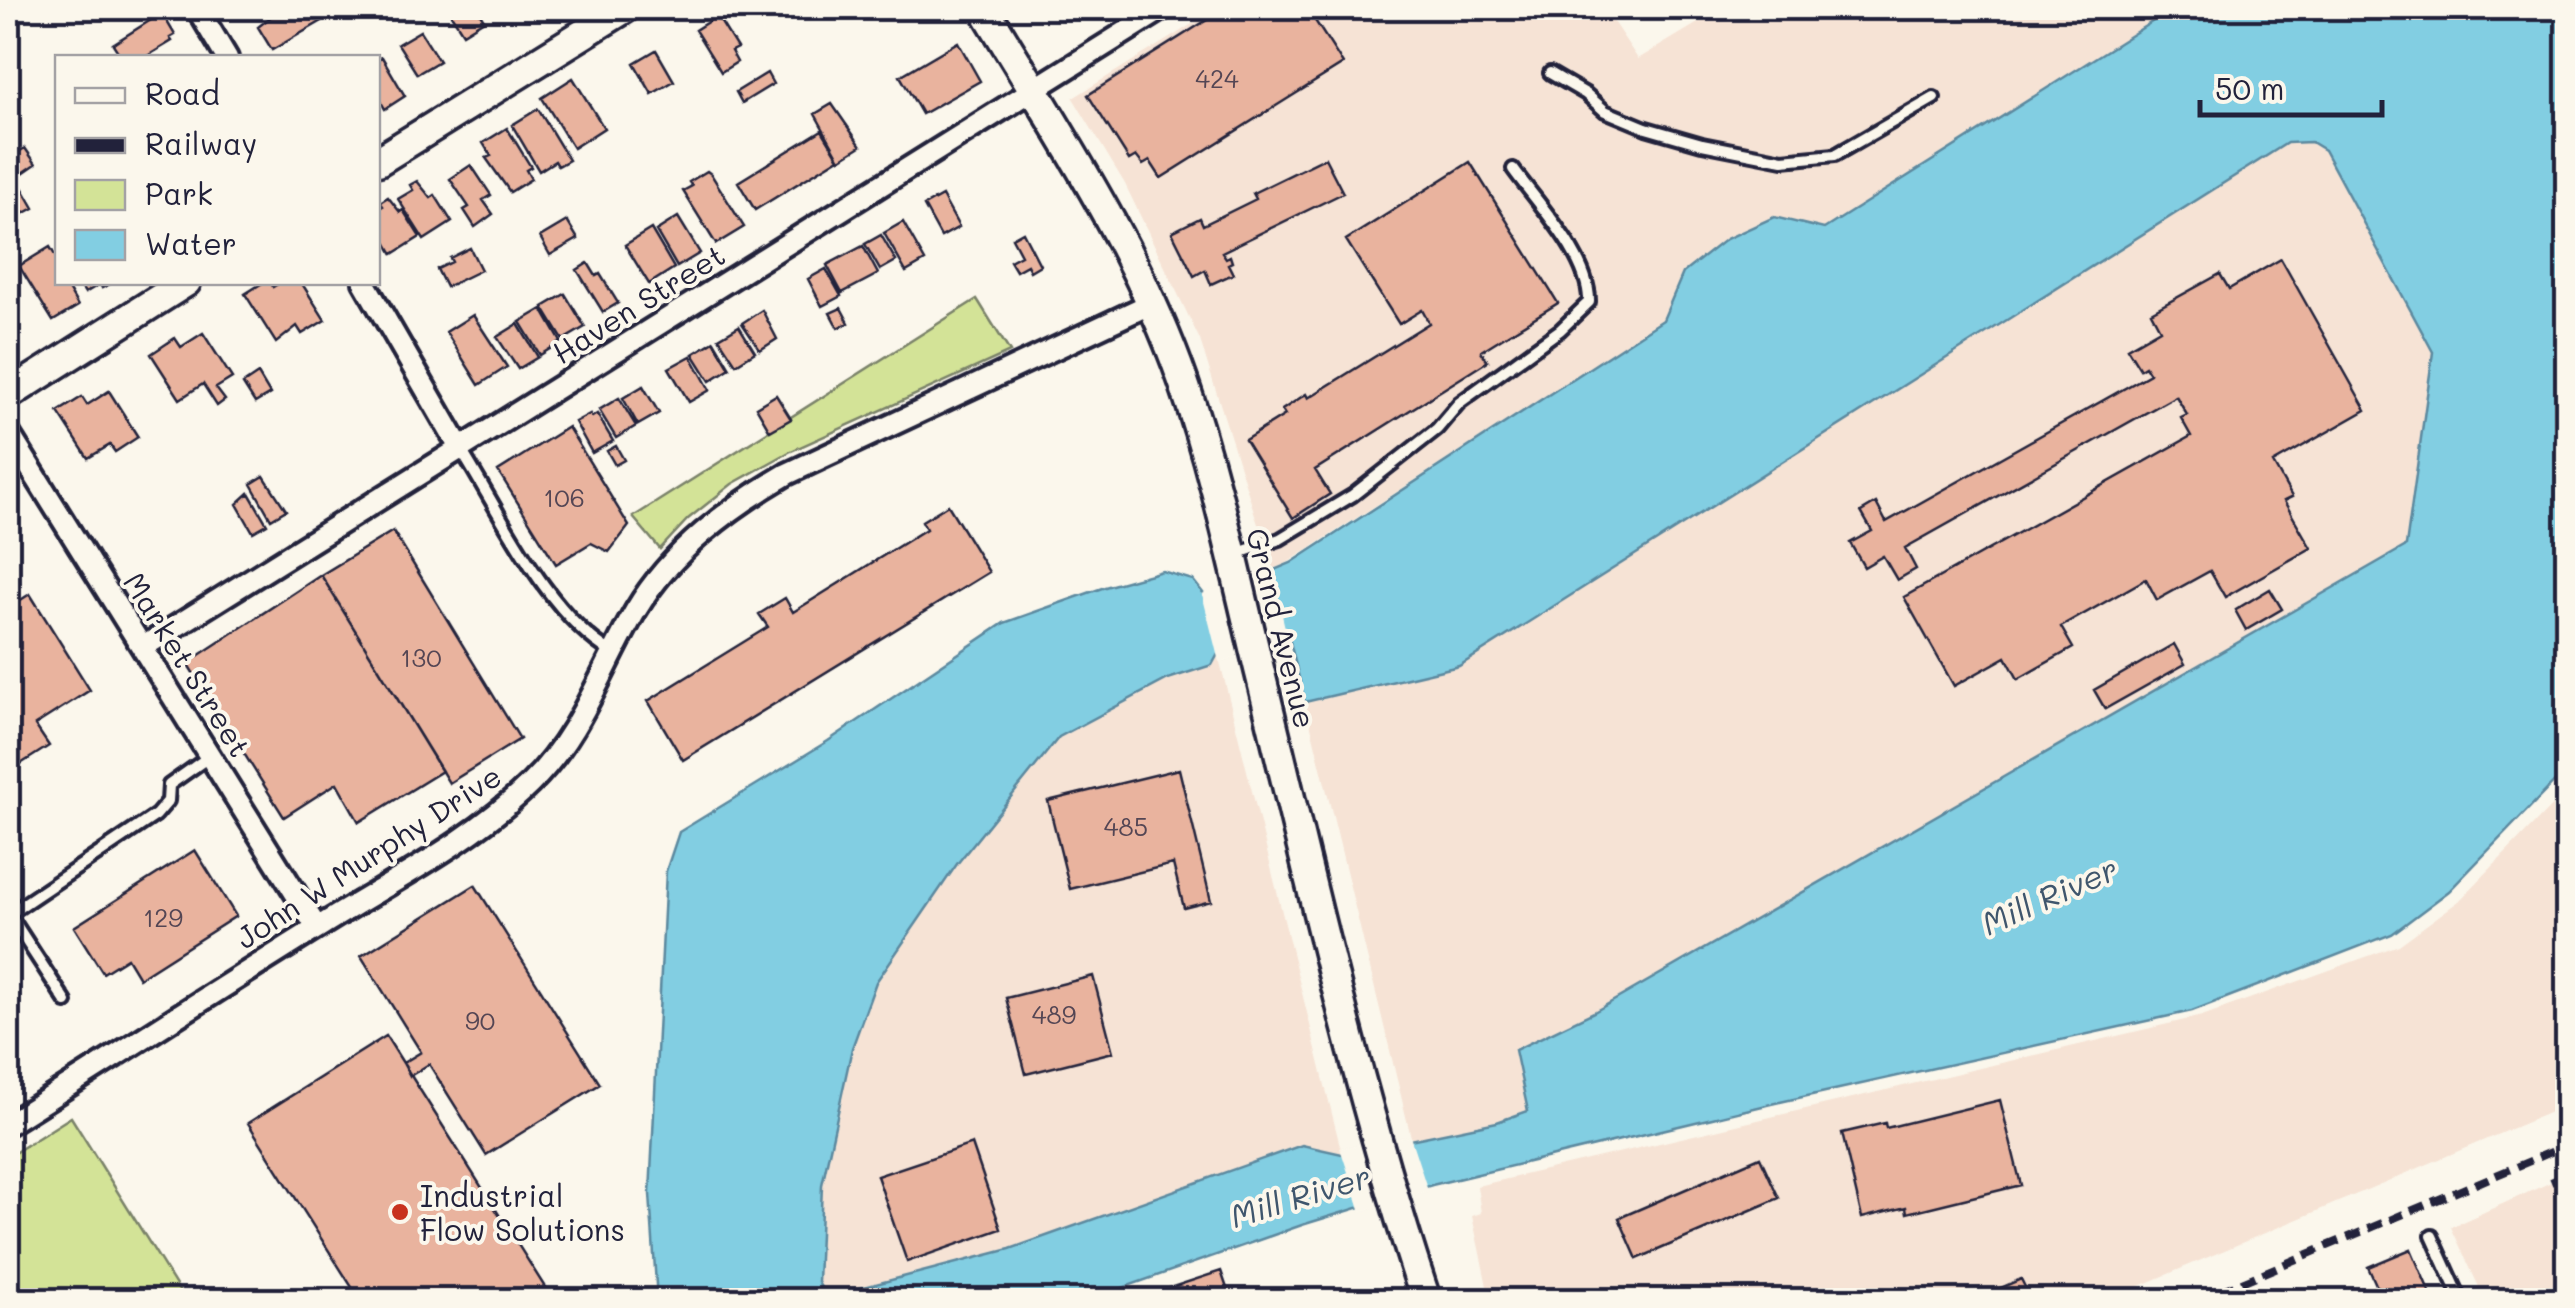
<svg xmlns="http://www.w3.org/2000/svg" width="2575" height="1308" viewBox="0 0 2575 1308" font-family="Mali,sans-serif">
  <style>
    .built { fill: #f6e3d5 }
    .green { fill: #d3e397; stroke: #7a8269; stroke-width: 2.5 }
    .water { fill: #82cee2; stroke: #5c899f; stroke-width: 2.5; fill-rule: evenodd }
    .pier { fill: #fbf7ec }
    .building { fill: #e9b39e; stroke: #22223b; stroke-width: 2.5 }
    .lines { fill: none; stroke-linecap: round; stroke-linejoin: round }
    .lane-casing { stroke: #22223b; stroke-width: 18 }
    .street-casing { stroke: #22223b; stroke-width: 28 }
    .secondary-casing { stroke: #22223b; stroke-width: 35 }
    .lane { stroke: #fbf7ec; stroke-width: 10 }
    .street { stroke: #fbf7ec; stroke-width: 20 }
    .secondary { stroke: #fbf7ec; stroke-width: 28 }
    .rail { stroke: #22223b; stroke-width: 8; stroke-dasharray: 15 8; stroke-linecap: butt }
    .poi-dot { fill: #c8321e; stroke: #fbf7ec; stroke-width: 4 }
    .labels { text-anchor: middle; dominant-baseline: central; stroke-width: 8; stroke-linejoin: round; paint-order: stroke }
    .number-label { font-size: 25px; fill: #544654 }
    .street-label { font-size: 30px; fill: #22223b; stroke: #fbf7ec }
    .poi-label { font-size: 30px; fill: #22223b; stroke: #fbf7ec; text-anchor: start }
    .water-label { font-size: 32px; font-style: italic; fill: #3f566d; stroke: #fbf7ec }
  </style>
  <rect width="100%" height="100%" fill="#fbf7ec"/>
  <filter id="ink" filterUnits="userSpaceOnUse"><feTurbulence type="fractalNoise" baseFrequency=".01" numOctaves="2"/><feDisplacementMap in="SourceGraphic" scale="20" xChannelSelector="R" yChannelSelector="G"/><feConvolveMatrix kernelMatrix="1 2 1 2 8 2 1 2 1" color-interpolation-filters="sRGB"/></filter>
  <g filter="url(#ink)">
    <path class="built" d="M 1218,8 L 1604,8 L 1638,59 L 1723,8 L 2174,8 L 1824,229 L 1774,217 L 1683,273 L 1663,320 L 1273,572 L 1200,340 L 1125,184 L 1073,98 Z
      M 2311,142 L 2324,150 L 2433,352 L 2406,546 L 1594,1012 L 1516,1050 L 1529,1111 L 1497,1122 L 1412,1141 L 1305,702 L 1459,666 L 2287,143 Z
      M 1218,654 L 1342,1154 L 1302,1145 L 1010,1249 L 825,1297 L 818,1282 L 822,1185 L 852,1048 L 876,982 L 957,864 L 1059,737 L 1168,679 L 1212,665 Z
      M 2567,790 L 2567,1105 L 2107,1300 L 1490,1300 L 1472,1216 L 1481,1213 L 1477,1186 L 2202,1016 L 2399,945 L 2459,901 Z
      M 2567,1175 L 2567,1300 L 2485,1300 L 2451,1227 Z"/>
    <path class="green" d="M 977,299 L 1010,352 L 791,451 L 732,484 L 688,519 L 660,549 L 633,517 Z
      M 71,1117 L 185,1300 L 8,1300 L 8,1157 Z"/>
    <path class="water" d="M 2174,8 L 2567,8 L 2567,769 L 2449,891 L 2392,934 L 2192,1011 L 1771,1104 L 1432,1185 L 1302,1225 L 1088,1300 L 657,1300 L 650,1194 L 666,871 L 679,832 L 828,741 L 1004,623 L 1105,587 L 1162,571 L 1193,580 L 1207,598 L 1291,563 L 1663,320 L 1683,273 L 1726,239 L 1774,217 L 1824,229 ZM 2311,142 L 2324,150 L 2433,352 L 2406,546 L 1594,1012 L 1515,1050 L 1528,1111 L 1497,1122 L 1342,1154 L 1302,1145 L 1010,1249 L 826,1297 L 818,1282 L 822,1185 L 852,1048 L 876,982 L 957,864 L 1059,737 L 1168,679 L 1212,665 L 1218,654 L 1289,638 L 1305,702 L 1459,666 L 2287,143 Z"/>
    <path class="pier" d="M 1271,568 L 1289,645 L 1219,662 L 1202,594 Z
      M 1410,1136 L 1428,1191 L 1361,1212 L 1340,1148 Z"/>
    <path class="building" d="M 282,8 L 314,8 L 322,21 L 272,50 L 258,27 Z
      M 447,8 L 477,8 L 484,20 L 463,33 Z
      M 759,8 L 790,8 L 768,22 Z
      M 1226,8 L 1307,8 L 1343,64 L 1161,178 L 1150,161 L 1143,165 L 1136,156 L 1129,160 L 1088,95 Z
      M 162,13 L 175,35 L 170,38 L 172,41 L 144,58 L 122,58 L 113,44 Z
      M 717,16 L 737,48 L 731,51 L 737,62 L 721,72 L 695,30 Z
      M 420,31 L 439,61 L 417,74 L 398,44 Z
      M 958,42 L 980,81 L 922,114 L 900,76 Z
      M 656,50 L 674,81 L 652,94 L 634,63 Z
      M 382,57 L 405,96 L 385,109 L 378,97 L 378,59 Z
      M 767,73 L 773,84 L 742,103 L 736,92 Z
      M 573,78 L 604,128 L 573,148 L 542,98 Z
      M 832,104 L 861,146 L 840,159 L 815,114 Z
      M 538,109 L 569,160 L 558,166 L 555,161 L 539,171 L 512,125 Z
      M 507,128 L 531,167 L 526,170 L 531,179 L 510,192 L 486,158 L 491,156 L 483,143 Z
      M 822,130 L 839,158 L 755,210 L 738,182 Z
      M 25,148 L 36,164 L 20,175 L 9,158 Z
      M 1325,158 L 1343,193 L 1222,252 L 1226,258 L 1230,256 L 1232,262 L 1228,264 L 1233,274 L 1211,284 L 1205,270 L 1194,276 L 1172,232 L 1200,218 L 1203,225 L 1256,199 L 1253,193 Z
      M 1470,162 L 1558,303 L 1481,351 L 1488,361 L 1315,470 L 1330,494 L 1293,518 L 1245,440 L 1285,415 L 1282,410 L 1306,394 L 1308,398 L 1429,323 L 1422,310 L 1399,324 L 1346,240 Z
      M 471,165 L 491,195 L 483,200 L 493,214 L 475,227 L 464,210 L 469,207 L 450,179 Z
      M 707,171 L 711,174 L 744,227 L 716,244 L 683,191 L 692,186 L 689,182 Z
      M 417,181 L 431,198 L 435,195 L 452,222 L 424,240 L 398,199 L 413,190 L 410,185 Z
      M 22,187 L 34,208 L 21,215 L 10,194 Z
      M 942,196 L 959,227 L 941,237 L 924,206 Z
      M 388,197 L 400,212 L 403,210 L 420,237 L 393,254 L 378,228 L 378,209 L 383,206 L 380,202 Z
      M 678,217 L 700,253 L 677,267 L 656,231 Z
      M 567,221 L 578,239 L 550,255 L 540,237 Z
      M 903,222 L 925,261 L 906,272 L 884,233 Z
      M 651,229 L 674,268 L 649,284 L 625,245 Z
      M 1023,232 L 1040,265 L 1030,271 L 1027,265 L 1016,271 L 1010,261 L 1021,255 L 1012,238 Z
      M 881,235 L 896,261 L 880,270 L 865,244 Z
      M 863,246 L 878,274 L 842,293 L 827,265 Z
      M 50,247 L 58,260 L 58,282 L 71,282 L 67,287 L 78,306 L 53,321 L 19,266 Z
      M 470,248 L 481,270 L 446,287 L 437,269 L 452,262 L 450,258 Z
      M 2281,259 L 2366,410 L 2273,463 L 2292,497 L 2284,501 L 2311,548 L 2225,597 L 2210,571 L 2157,600 L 2146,579 L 2061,627 L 2073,648 L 2018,679 L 2006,657 L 1954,686 L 1904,597 L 2191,436 L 2181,418 L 2187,415 L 2176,396 L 1905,548 L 1916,569 L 1897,580 L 1883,556 L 1864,567 L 1850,543 L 1872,531 L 1861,512 L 1876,503 L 1886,522 L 2150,374 L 2145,366 L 2140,369 L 2127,348 L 2160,329 L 2151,312 L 2220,274 L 2229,289 Z
      M 588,263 L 596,276 L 600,274 L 618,303 L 603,312 L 577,270 Z
      M 826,269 L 841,296 L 822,306 L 808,279 Z
      M 78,282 L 109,282 L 110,284 L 102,288 L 100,284 L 85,293 Z
      M 264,282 L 271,282 L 273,287 L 281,282 L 301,282 L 325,320 L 302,334 L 297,326 L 276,343 L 245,294 Z
      M 565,294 L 585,327 L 563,340 L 543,307 Z
      M 841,308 L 849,323 L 838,328 L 830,313 Z
      M 542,309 L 561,342 L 540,355 L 520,322 Z
      M 762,310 L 777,339 L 760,350 L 742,323 Z
      M 473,315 L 507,367 L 479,385 L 446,332 Z
      M 518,324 L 538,357 L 518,369 L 497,337 Z
      M 739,326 L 755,352 L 736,364 L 719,338 Z
      M 203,333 L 232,378 L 216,388 L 225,400 L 217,406 L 203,384 L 180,399 L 151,354 L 175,338 L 181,347 Z
      M 714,341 L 730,368 L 710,381 L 693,354 Z
      M 691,356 L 710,390 L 689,402 L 669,368 Z
      M 258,374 L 270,394 L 255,403 L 243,384 Z
      M 643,386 L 659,413 L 638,425 L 623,398 Z
      M 109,391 L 138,437 L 115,452 L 110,445 L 88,458 L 58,412 L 82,397 L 87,405 Z
      M 776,395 L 791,419 L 770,431 L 756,407 Z
      M 619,398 L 636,426 L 616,438 L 599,410 Z
      M 590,414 L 592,417 L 597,414 L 613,441 L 592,453 L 575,422 Z
      M 568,427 L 629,526 L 609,552 L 591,543 L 556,564 L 498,471 Z
      M 616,446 L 624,460 L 615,465 L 607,451 Z
      M 264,476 L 286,510 L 271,519 L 251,484 Z
      M 249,493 L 267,524 L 253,532 L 237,504 Z
      M 948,505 L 989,572 L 683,760 L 648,701 L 768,627 L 759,614 L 785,598 L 793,612 L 926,529 L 922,521 Z
      M 393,531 L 520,739 L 449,783 L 321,575 Z
      M 321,575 L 442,771 L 359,822 L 337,783 L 284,817 L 187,663 Z
      M 2270,589 L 2282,609 L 2246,630 L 2235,610 Z
      M 30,594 L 90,690 L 35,725 L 49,746 L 8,772 L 8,608 Z
      M 2174,644 L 2185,664 L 2105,709 L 2094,690 Z
      M 1179,769 L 1211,901 L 1184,908 L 1173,864 L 1070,889 L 1048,801 Z
      M 195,850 L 236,916 L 139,978 L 127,958 L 103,973 L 74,927 Z
      M 475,885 L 600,1084 L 486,1155 L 429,1064 L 410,1076 L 403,1063 L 421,1052 L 361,956 Z
      M 1093,976 L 1113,1052 L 1026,1074 L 1006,998 Z
      M 386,1036 L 403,1063 L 553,1300 L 360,1300 L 248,1123 Z
      M 2000,1100 L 2021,1185 L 1907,1213 L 1906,1207 L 1862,1218 L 1842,1133 L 1885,1123 L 1886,1128 Z
      M 972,1144 L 1001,1229 L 907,1262 L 877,1176 Z
      M 1760,1157 L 1779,1198 L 1637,1259 L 1619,1218 Z
      M 2411,1249 L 2433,1300 L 2383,1300 L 2368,1267 Z
      M 1221,1271 L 1231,1300 L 1133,1300 Z
      M 2021,1279 L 2027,1291 L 2006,1300 L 1984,1300 L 1982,1296 Z"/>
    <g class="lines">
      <defs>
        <path id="lane" d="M 1550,73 L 1586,94 L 1605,111 L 1646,128 L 1702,144 L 1783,160 L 1835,155 L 1934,98
          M 461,450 C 502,515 546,614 613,653
          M 1232,555 L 1280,539 L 1353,495 L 1437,429 L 1459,403 L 1560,330 L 1589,302 C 1590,258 1538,204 1513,169
          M 66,1002 L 9,914 L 156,815 L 168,801 L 169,785 L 210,756
          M 2432,1236 L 2461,1300"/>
        <path id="street" d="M 197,8 L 227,58
          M 364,282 L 461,450
          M 8,432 L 317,928
          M 143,647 L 1164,8
          M 8,1124 C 113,1058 217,990 322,925 C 392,881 471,842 530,784 C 581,734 601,670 636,610 C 671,551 729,508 787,474 L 1152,303"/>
        <path id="secondary" d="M 984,8 C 1056,128 1136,247 1183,381 C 1216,475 1236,575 1260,673 C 1311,883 1358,1095 1426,1300
          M 378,161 L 625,8
          M 8,395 L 186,282"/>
      </defs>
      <use href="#lane" class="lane-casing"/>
      <use href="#street" class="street-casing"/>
      <use href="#secondary" class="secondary-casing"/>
      <use href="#lane" class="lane"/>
      <use href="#street" class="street"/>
      <use href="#secondary" class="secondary"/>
      <path class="rail" d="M 2551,1182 L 2568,1175
        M 2199,1300 L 2568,1145"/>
    </g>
  </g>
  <circle class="poi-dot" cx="400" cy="1212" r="10"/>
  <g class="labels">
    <g class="number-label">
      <text x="1217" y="78">424</text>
      <text x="564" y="497">106</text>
      <text x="421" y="657">130</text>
      <text x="1126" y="826">485</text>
      <text x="163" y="917">129</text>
      <text x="1054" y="1014">489</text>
      <text x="480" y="1020">90</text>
    </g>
    <g class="street-label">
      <text transform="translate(638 303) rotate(-32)">Haven Street</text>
      <text transform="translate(1282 628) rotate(76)">Grand Avenue</text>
      <text transform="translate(188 664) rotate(58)">Market Street</text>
      <text transform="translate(368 856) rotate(-33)">John W Murphy Drive</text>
    </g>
    <g class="poi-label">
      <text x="420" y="1195">Industrial<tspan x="420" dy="34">Flow Solutions</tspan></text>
    </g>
    <g class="water-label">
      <text transform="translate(2049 895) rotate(-24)">Mill River</text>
      <text transform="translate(1300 1195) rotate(-17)">Mill River</text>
    </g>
  </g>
  <rect width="2575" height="1308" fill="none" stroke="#fbf7ec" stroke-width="40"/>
  <rect x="20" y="20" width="2535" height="1268" fill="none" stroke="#22223b" stroke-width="4" filter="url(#ink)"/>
  <rect x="55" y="55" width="325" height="230" fill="#fbf7ec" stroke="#a4a2a5" stroke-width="2.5"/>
  <rect x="75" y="88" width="50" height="15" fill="#fbf7ec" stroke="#a4a2a5" stroke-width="2.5"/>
  <text x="145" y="105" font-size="30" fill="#22223b">Road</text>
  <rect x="75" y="138" width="50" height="15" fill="#22223b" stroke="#a4a2a5" stroke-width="2.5"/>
  <text x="145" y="155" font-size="30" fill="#22223b">Railway</text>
  <rect x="75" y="180" width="50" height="30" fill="#d3e397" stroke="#a4a2a5" stroke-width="2.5"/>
  <text x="145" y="205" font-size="30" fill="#22223b">Park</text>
  <rect x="75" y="230" width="50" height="30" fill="#82cee2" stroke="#a4a2a5" stroke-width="2.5"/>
  <text x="145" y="255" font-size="30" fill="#22223b">Water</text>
  <path d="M2200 100v15h182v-15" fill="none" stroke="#22223b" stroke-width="5"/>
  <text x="2215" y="100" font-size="30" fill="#22223b" stroke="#fbf7ec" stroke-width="8" paint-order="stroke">50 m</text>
</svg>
